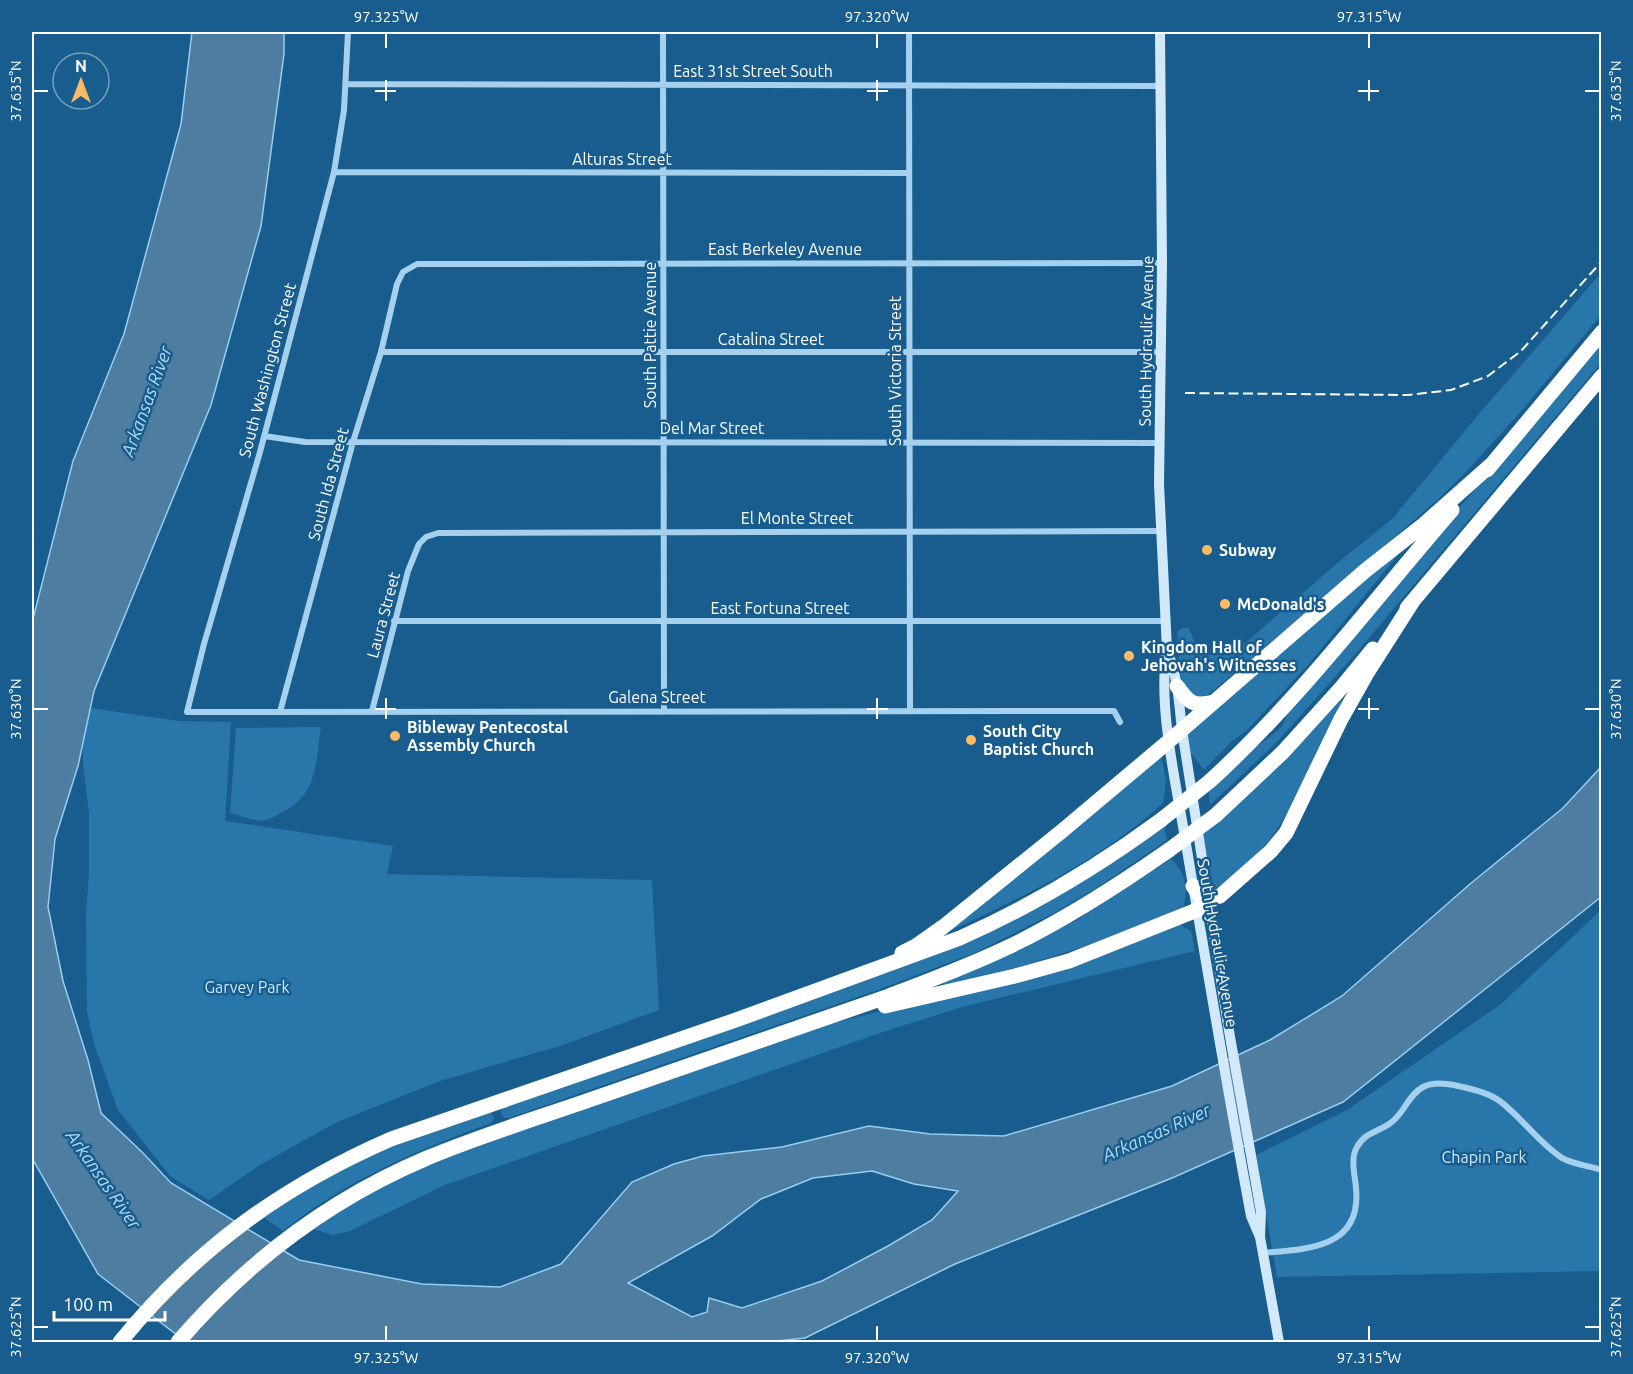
<svg xmlns="http://www.w3.org/2000/svg" width="1633" height="1374" viewBox="0 0 1633 1374" font-family="Ubuntu,sans-serif">
  <style>
    .green { fill: #2876aa }
    .water { fill: #4d7da0; stroke: #97cef1; stroke-width: 1.5; fill-rule: evenodd }
    .lines { fill: none; stroke-linecap: round; stroke-linejoin: round }
    .street { stroke: #a5d1ef; stroke-width: 6 }
    .secondary { stroke: #d2e9fa; stroke-width: 10 }
    .highway { stroke: #fff; stroke-width: 15 }
    .rail { stroke: #fff; stroke-width: 2; stroke-dasharray: 10 4.5; stroke-linecap: butt }
    .highway-bridge { stroke: #fff; stroke-width: 15 }
    .ticks { fill: none; stroke: #fff; stroke-width: 2 }
    .poi-dot { fill: #ffbb62; stroke: #185d8e; stroke-width: 2 }
    .labels { text-anchor: middle; dominant-baseline: central; stroke-width: 5; stroke-linejoin: round; paint-order: stroke }
    .street-label { font-size: 16px; fill: #fff; stroke: #185d8e }
    .poi-label { font-size: 16px; font-weight: bold; fill: #fff; stroke: #185d8e; text-anchor: start }
    .park-label { font-size: 16px; fill: #cbe7fa; stroke: #185d8e }
    .water-label { font-size: 18px; font-style: italic; fill: #b1daf6; stroke: #185d8e }
    .neatline { fill: none; stroke: #fff; stroke-width: 2 }
    .ticks-label { font-size: 15px; text-anchor: middle; fill: #fff }
  </style>
  <rect width="100%" height="100%" fill="#185d8e"/>
  <path class="green" d="M 1601,273 L 1601,315 L 1523,409 L 1467,471 L 1436,501 L 1322,600 L 1209,694 C 1178,716 1177,647 1178,631 L 1182,628 L 1189,628 L 1199,654 L 1226,654 L 1244,644 L 1341,560 L 1392,519 L 1479,414 Z
    M 1601,340 L 1601,363 L 1358,651 L 1277,742 L 1210,805 L 1208,789 L 1251,751 L 1281,728 L 1292,706 Z
    M 1407,544 L 1308,665 L 1247,730 L 1230,743 L 1204,770 L 1190,752 L 1186,732 Z
    M 1346,692 C 1315,756 1281,856 1214,889 L 1202,834 Z
    M 91,708 L 178,721 L 231,722 L 225,821 L 393,846 L 387,874 L 652,880 L 659,1010 L 563,1045 L 440,1081 L 335,1123 L 260,1165 L 209,1200 L 170,1176 L 118,1110 L 94,1044 L 87,1011 L 86,916 L 89,872 L 89,813 L 83,764 L 83,745 Z
    M 321,727 C 315,765 318,796 279,814 C 272,818 264,822 257,820 C 248,819 238,815 230,813 L 236,728 Z
    M 1161,754 L 1166,781 L 1163,803 C 1149,815 1135,827 1120,838 C 1065,877 1003,906 942,935 Z
    M 1164,824 L 1167,840 L 1098,887 L 1054,913 L 979,951 L 878,990 L 509,1118 L 505,1118 L 501,1114 L 502,1108 L 920,960 Z
    M 1171,859 C 1185,872 1189,888 1183,908 L 1083,947 L 1022,966 L 944,985 L 944,983 L 1077,920 Z
    M 1601,910 L 1601,1271 L 1277,1277 L 1256,1155 L 1347,1110 L 1501,1004 Z
    M 1179,924 L 1191,931 L 1195,951 L 962,1007 L 880,1033 L 445,1185 L 350,1231 L 332,1235 L 313,1229 C 392,1171 486,1143 578,1112 C 661,1083 742,1054 824,1025 L 882,1011 Z
    M 490,1111 L 494,1118 L 491,1123 C 417,1150 345,1181 283,1231 L 262,1216 L 346,1165 L 383,1148 Z"/>
  <path class="water" d="M 192,32 L 284,32 L 284,54 L 261,226 L 211,405 L 94,691 L 78,766 L 55,839 L 48,907 L 63,981 L 88,1060 L 101,1113 L 143,1153 L 171,1183 L 299,1260 L 422,1284 L 500,1287 L 561,1264 L 632,1182 L 674,1164 L 703,1156 L 782,1147 L 869,1126 L 930,1134 L 1004,1136 L 1172,1086 L 1270,1040 L 1342,996 L 1470,884 L 1563,808 L 1601,767 L 1601,897 L 1343,1102 L 1172,1178 L 955,1264 L 805,1338 L 768,1342 L 186,1342 L 98,1274 L 32,1158 L 32,623 L 73,461 L 124,334 L 181,124 ZM 872,1171 L 914,1184 L 958,1191 L 932,1220 L 888,1246 L 822,1281 L 742,1308 L 709,1298 L 707,1312 L 692,1317 L 628,1283 L 712,1236 L 761,1199 L 813,1178 Z"/>
  <g class="lines">
    <path class="street" d="M 348,32 L 344,110 L 334,172 L 260,452 L 204,644 L 187,712 L 1114,711 L 1120,722
      M 663,32 L 664,711
      M 909,32 L 910,710
      M 346,84 L 1161,86
      M 334,172 L 909,173
      M 381,352 L 1161,352
      M 264,436 L 305,442 L 1160,443
      M 394,621 L 1165,621
      M 372,711 L 408,571 L 419,544 L 426,537 L 438,533 L 1161,531
      M 280,712 L 353,442 L 381,352 L 397,284 L 403,272 L 417,264 L 1162,263
      M 1263,1253 C 1308,1249 1362,1248 1356,1188 C 1355,1175 1350,1159 1357,1147 C 1367,1129 1384,1132 1396,1118 C 1406,1108 1410,1094 1423,1087 C 1432,1082 1444,1083 1454,1085 C 1470,1089 1488,1092 1501,1102 C 1523,1119 1539,1143 1562,1158 C 1573,1164 1589,1166 1602,1170"/>
    <path class="secondary" d="M 1160,32 L 1162,263 L 1159,484 L 1167,650 C 1157,706 1177,787 1186,844 C 1207,969 1228,1093 1251,1216 L 1260,1237
      M 1167,651 C 1178,676 1179,703 1182,730 L 1229,1031 L 1261,1212 L 1260,1237 L 1279,1342"/>
    <path class="highway" d="M 1487,470 L 1602,332
      M 1407,608 L 1602,376
      M 1177,686 C 1189,703 1193,707 1214,702
      M 1210,781 C 1300,699 1372,602 1452,510
      M 1216,815 L 1283,752 L 1342,687 L 1373,649
      M 1193,886 L 1201,897 L 1209,899
      M 902,953 L 916,946 L 943,927 L 1062,831 L 1169,741 L 1366,570 L 1422,526 L 1493,463
      M 885,1006 L 1015,976 L 1069,961 L 1197,910 L 1209,899 L 1220,896 L 1271,851 L 1286,833 L 1341,719 L 1367,673 L 1413,601
      M 120,1342 C 196,1249 281,1187 391,1139 L 733,1021 L 960,938 C 1034,905 1096,868 1161,820
      M 178,1342 C 246,1263 330,1199 427,1158 C 482,1135 541,1117 598,1097 C 695,1063 792,1029 889,996 C 928,981 966,967 1004,949 C 1062,922 1116,887 1169,850"/>
    <path class="rail" d="M 1185,393 L 1408,395 L 1451,390 L 1488,376 L 1521,351 L 1602,261"/>
    <path class="highway-bridge" d="M 1161,820 L 1210,781
      M 1169,850 L 1216,815"/>
  </g>
  <path class="ticks" d="M 386,33 L 386,48M 877,33 L 877,48M 1369,33 L 1369,48M 386,80 L 386,101M 877,80 L 877,101M 1369,80 L 1369,101M 33,91 L 48,91M 375,91 L 396,91M 867,91 L 888,91M 1358,91 L 1379,91M 1585,91 L 1600,91M 386,698 L 386,719M 877,698 L 877,719M 1369,698 L 1369,719M 33,709 L 48,709M 375,709 L 396,709M 867,709 L 888,709M 1358,709 L 1379,709M 1585,709 L 1600,709M 386,1326 L 386,1341M 877,1326 L 877,1341M 1369,1326 L 1369,1341M 33,1327 L 48,1327M 1585,1327 L 1600,1327"/>
  <g class="poi-dot">
    <circle cx="1207" cy="550" r="6"/>
    <circle cx="1225" cy="604" r="6"/>
    <circle cx="1129" cy="656" r="6"/>
    <circle cx="395" cy="736" r="6"/>
    <circle cx="971" cy="740" r="6"/>
  </g>
  <g class="labels">
    <g class="street-label">
      <text x="753" y="71">East 31st Street South</text>
      <text x="622" y="159">Alturas Street</text>
      <text x="785" y="249">East Berkeley Avenue</text>
      <text transform="translate(650 335) rotate(-90)">South Pattie Avenue</text>
      <text x="771" y="339">Catalina Street</text>
      <text transform="translate(1146 341) rotate(-89)">South Hydraulic Avenue</text>
      <text transform="translate(267 370) rotate(-75)">South Washington Street</text>
      <text transform="translate(895 371) rotate(-90)">South Victoria Street</text>
      <text x="712" y="428">Del Mar Street</text>
      <text transform="translate(328 484) rotate(-75)">South Ida Street</text>
      <text x="797" y="518">El Monte Street</text>
      <text x="780" y="608">East Fortuna Street</text>
      <text transform="translate(383 615) rotate(-75)">Laura Street</text>
      <text x="657" y="697">Galena Street</text>
      <text transform="translate(1218 943) rotate(80)">South Hydraulic Avenue</text>
    </g>
    <g class="poi-label">
      <text x="1219" y="550">Subway</text>
      <text x="1237" y="604">McDonald's</text>
      <text x="1141" y="647">Kingdom Hall of<tspan x="1141" dy="18">Jehovah's Witnesses</tspan></text>
      <text x="407" y="727">Bibleway Pentecostal<tspan x="407" dy="18">Assembly Church</tspan></text>
      <text x="983" y="731">South City<tspan x="983" dy="18">Baptist Church</tspan></text>
    </g>
    <g class="park-label">
      <text x="247" y="987">Garvey Park</text>
      <text x="1484" y="1157">Chapin Park</text>
    </g>
    <g class="water-label">
      <text transform="translate(146 401) rotate(-70)">Arkansas River</text>
      <text transform="translate(1156 1132) rotate(-24)">Arkansas River</text>
      <text transform="translate(104 1179) rotate(55)">Arkansas River</text>
    </g>
  </g>
  <rect width="1633" height="1374" fill="none" stroke="#185d8e" stroke-width="66"/>
  <g transform="translate(81 81)"><circle r="28" fill="#185d8e" stroke="#749ebb" stroke-width="1.5"/>
  <path d="M0-4.5L10 22L0 15L-10 22Z" fill="#ffbb62"/>
  <text y="-9" font-size="16" font-weight="bold" text-anchor="middle" fill="#ffffff">N</text>
  </g>
  <path d="M54 1311v9h111v-9" fill="none" stroke="#ffffff" stroke-width="3"/>
  <text x="63" y="1311" font-size="18" fill="#ffffff" stroke="#185d8e" stroke-width="4.5" paint-order="stroke">100 m</text>
  <rect x="33" y="33" width="1567" height="1308" class="neatline"/>
  <g class="ticks-label">
    <text x="386" y="22">97.325°W</text>
    <text x="877" y="22">97.320°W</text>
    <text x="1369" y="22">97.315°W</text>
    <text transform="translate(16 91) rotate(-90)" y="5">37.635°N</text>
    <text transform="translate(1616 91) rotate(-90)" y="5">37.635°N</text>
    <text transform="translate(16 709) rotate(-90)" y="5">37.630°N</text>
    <text transform="translate(1616 709) rotate(-90)" y="5">37.630°N</text>
    <text transform="translate(16 1327) rotate(-90)" y="5">37.625°N</text>
    <text transform="translate(1616 1327) rotate(-90)" y="5">37.625°N</text>
    <text x="386" y="1363">97.325°W</text>
    <text x="877" y="1363">97.320°W</text>
    <text x="1369" y="1363">97.315°W</text>
  </g>
</svg>
